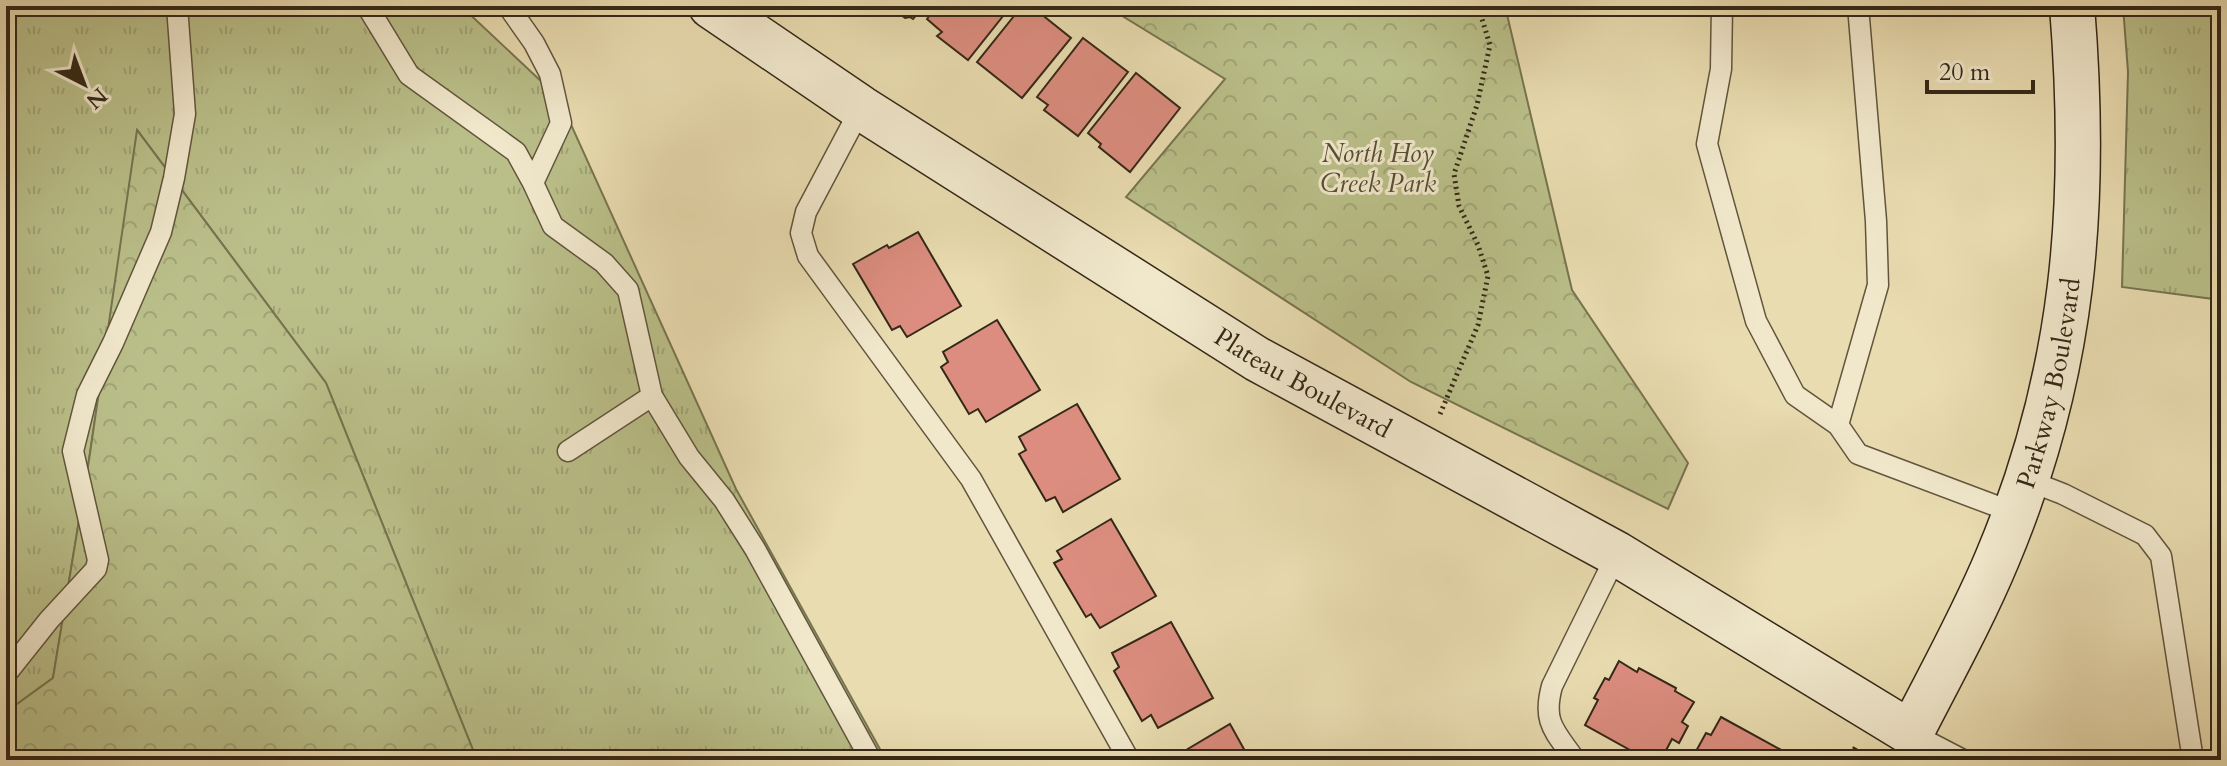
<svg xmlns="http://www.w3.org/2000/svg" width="2227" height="766" viewBox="0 0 2227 766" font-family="Cardo,serif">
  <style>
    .grass { fill: url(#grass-tufts); stroke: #777450; stroke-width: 2 }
    .forest { fill: url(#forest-crowns); stroke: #777450; stroke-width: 2 }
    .building { fill: #dc8d7f; stroke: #342817; stroke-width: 2 }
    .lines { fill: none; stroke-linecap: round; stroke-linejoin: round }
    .lane-casing { stroke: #61553d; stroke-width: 23 }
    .secondary-casing { stroke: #342817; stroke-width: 47 }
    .path { stroke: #342817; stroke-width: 5; stroke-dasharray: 2 4; stroke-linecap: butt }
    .lane { stroke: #f1e8cc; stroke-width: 20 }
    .secondary { stroke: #f1e8cc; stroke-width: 44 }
    .labels { text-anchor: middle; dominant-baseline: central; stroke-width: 6; stroke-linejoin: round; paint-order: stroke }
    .park-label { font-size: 26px; font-style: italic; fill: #564e34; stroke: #f1e8cc }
    .street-label { font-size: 26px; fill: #342817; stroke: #f1e8cc }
  </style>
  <defs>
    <pattern id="grass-tufts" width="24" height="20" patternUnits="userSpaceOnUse" patternTransform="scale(2)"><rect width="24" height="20" fill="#babf89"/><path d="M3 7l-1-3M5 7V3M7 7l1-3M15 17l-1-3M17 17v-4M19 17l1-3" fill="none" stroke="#a0a476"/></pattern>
    <pattern id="forest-crowns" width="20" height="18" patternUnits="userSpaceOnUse" patternTransform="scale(2)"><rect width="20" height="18" fill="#babf89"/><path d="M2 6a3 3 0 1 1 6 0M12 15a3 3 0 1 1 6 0" fill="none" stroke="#a0a476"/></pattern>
  </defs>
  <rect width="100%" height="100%" fill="#e9dcb0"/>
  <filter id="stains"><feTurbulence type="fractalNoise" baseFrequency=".0025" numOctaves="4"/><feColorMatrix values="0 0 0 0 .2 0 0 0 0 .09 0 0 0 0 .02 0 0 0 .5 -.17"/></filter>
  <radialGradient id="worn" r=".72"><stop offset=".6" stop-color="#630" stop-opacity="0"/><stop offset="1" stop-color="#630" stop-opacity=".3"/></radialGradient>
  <path class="grass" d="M 6,6 L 461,6 L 559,98 L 736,489 L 886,760 L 477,760 L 326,383 L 138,131 L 89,460 L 53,678 L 6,712 Z
    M 2123,6 L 2221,6 L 2221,300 L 2122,287 L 2128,72 Z"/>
  <path class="forest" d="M 1106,6 L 1505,6 L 1572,290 L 1688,463 L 1668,509 L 1411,382 L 1126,197 L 1225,79 Z
    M 137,130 L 326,383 L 477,760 L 6,760 L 6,712 L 53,678 L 89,460 Z"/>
  <path class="building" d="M 890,6 L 924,6 L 913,19 L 910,17 L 905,18 Z
    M 937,6 L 1011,6 L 968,60 L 937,36 L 942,32 L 927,19 Z
    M 1022,6 L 1031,6 L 1071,38 L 1022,98 L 977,62 Z
    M 1083,38 L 1128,72 L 1078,136 L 1044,110 L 1048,105 L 1037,97 Z
    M 1136,73 L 1180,108 L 1130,172 L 1099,147 L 1101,144 L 1088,133 Z
    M 918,232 L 961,306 L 907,337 L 900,326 L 892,330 L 853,264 L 887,245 L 889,248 Z
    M 997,320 L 1040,390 L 986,422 L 978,409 L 969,414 L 941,367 L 948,362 L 943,352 Z
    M 1077,404 L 1120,479 L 1063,512 L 1055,497 L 1046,501 L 1019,454 L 1026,450 L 1019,437 Z
    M 1111,519 L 1156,596 L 1100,628 L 1091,614 L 1086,617 L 1054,563 L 1062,559 L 1057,551 Z
    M 1171,622 L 1213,698 L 1158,728 L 1151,715 L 1142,721 L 1114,671 L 1119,667 L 1112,653 Z
    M 1619,661 L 1637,672 L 1639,668 L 1676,688 L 1675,691 L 1694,702 L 1682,722 L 1688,726 L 1679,743 L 1672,739 L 1661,760 L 1648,760 L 1585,725 L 1598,700 L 1594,698 L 1605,678 L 1609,680 Z
    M 1721,717 L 1794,757 L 1793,760 L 1697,760 L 1700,755 L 1695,753 L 1706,733 L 1711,735 Z
    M 1230,724 L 1250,760 L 1171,759 Z"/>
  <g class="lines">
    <defs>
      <path id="lane" d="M 367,6 L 409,75 L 516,152 L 533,183
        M 508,6 L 534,43 L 550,74 L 561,123 L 533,183 L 553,226 L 604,263 L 628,290 L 652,396 L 568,451
        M 1722,6 L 1721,69 L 1707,144 L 1756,321 L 1795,395 L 1838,425
        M 1858,6 L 1876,221 L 1878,285 L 1838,425 L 1858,454 L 2015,513
        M 861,108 L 806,212 L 801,233 L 808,256 L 971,479 L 1129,760
        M 652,396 L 689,457 L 724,500 L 755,549 L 871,760
        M 2027,480 L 2063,494 L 2145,535 L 2161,556 L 2193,760
        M 6,674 L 49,620 L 96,569 L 98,560 L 73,451 L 87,395 L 113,343 L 161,232 L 174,178 L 185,114 L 177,6
        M 1911,733 L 1963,760
        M 1575,760 C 1555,731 1542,723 1552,686 L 1617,554"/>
      <g id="secondary">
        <path id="s1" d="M 711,6 L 861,108 L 1257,359 L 1617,554 L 1911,733 C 1940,676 1972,619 1997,559 C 2075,374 2088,204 2072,6"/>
      </g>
    </defs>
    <use href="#lane" class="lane-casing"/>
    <use href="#secondary" class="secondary-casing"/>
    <path class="path" d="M 1440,414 L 1478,325 L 1488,276 L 1478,245 L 1459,206 L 1454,174 L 1477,105 L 1490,45 L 1478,6
      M 1849,760 L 1856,746"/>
    <use href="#lane" class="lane"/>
    <use href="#secondary" class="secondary"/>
  </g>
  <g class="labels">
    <g class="park-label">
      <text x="1378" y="153">North Hoy<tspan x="1378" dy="30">Creek Park</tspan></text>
    </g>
    <g class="street-label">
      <text stroke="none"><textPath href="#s1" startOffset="702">Plateau Boulevard</textPath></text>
      <text stroke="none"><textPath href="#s1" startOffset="1782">Parkway Boulevard</textPath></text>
    </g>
  </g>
  <rect width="2227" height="766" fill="none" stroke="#e9dcb0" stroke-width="32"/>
  <rect x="8" y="8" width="2211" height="750" fill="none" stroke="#342817" stroke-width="4"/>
  <rect x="16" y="16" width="2195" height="734" fill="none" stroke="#342817" stroke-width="2"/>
  <g transform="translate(84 84) rotate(138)" stroke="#f1e8cc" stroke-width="6" paint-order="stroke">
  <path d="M0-6L14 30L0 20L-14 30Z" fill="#342817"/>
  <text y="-12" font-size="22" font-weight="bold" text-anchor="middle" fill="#342817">N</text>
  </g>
  <path d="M1927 80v12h106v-12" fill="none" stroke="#342817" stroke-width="4"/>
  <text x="1939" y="80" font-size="24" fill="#342817" stroke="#f1e8cc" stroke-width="6" paint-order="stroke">20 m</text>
  <rect width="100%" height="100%" filter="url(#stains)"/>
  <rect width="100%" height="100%" fill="url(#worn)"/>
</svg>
